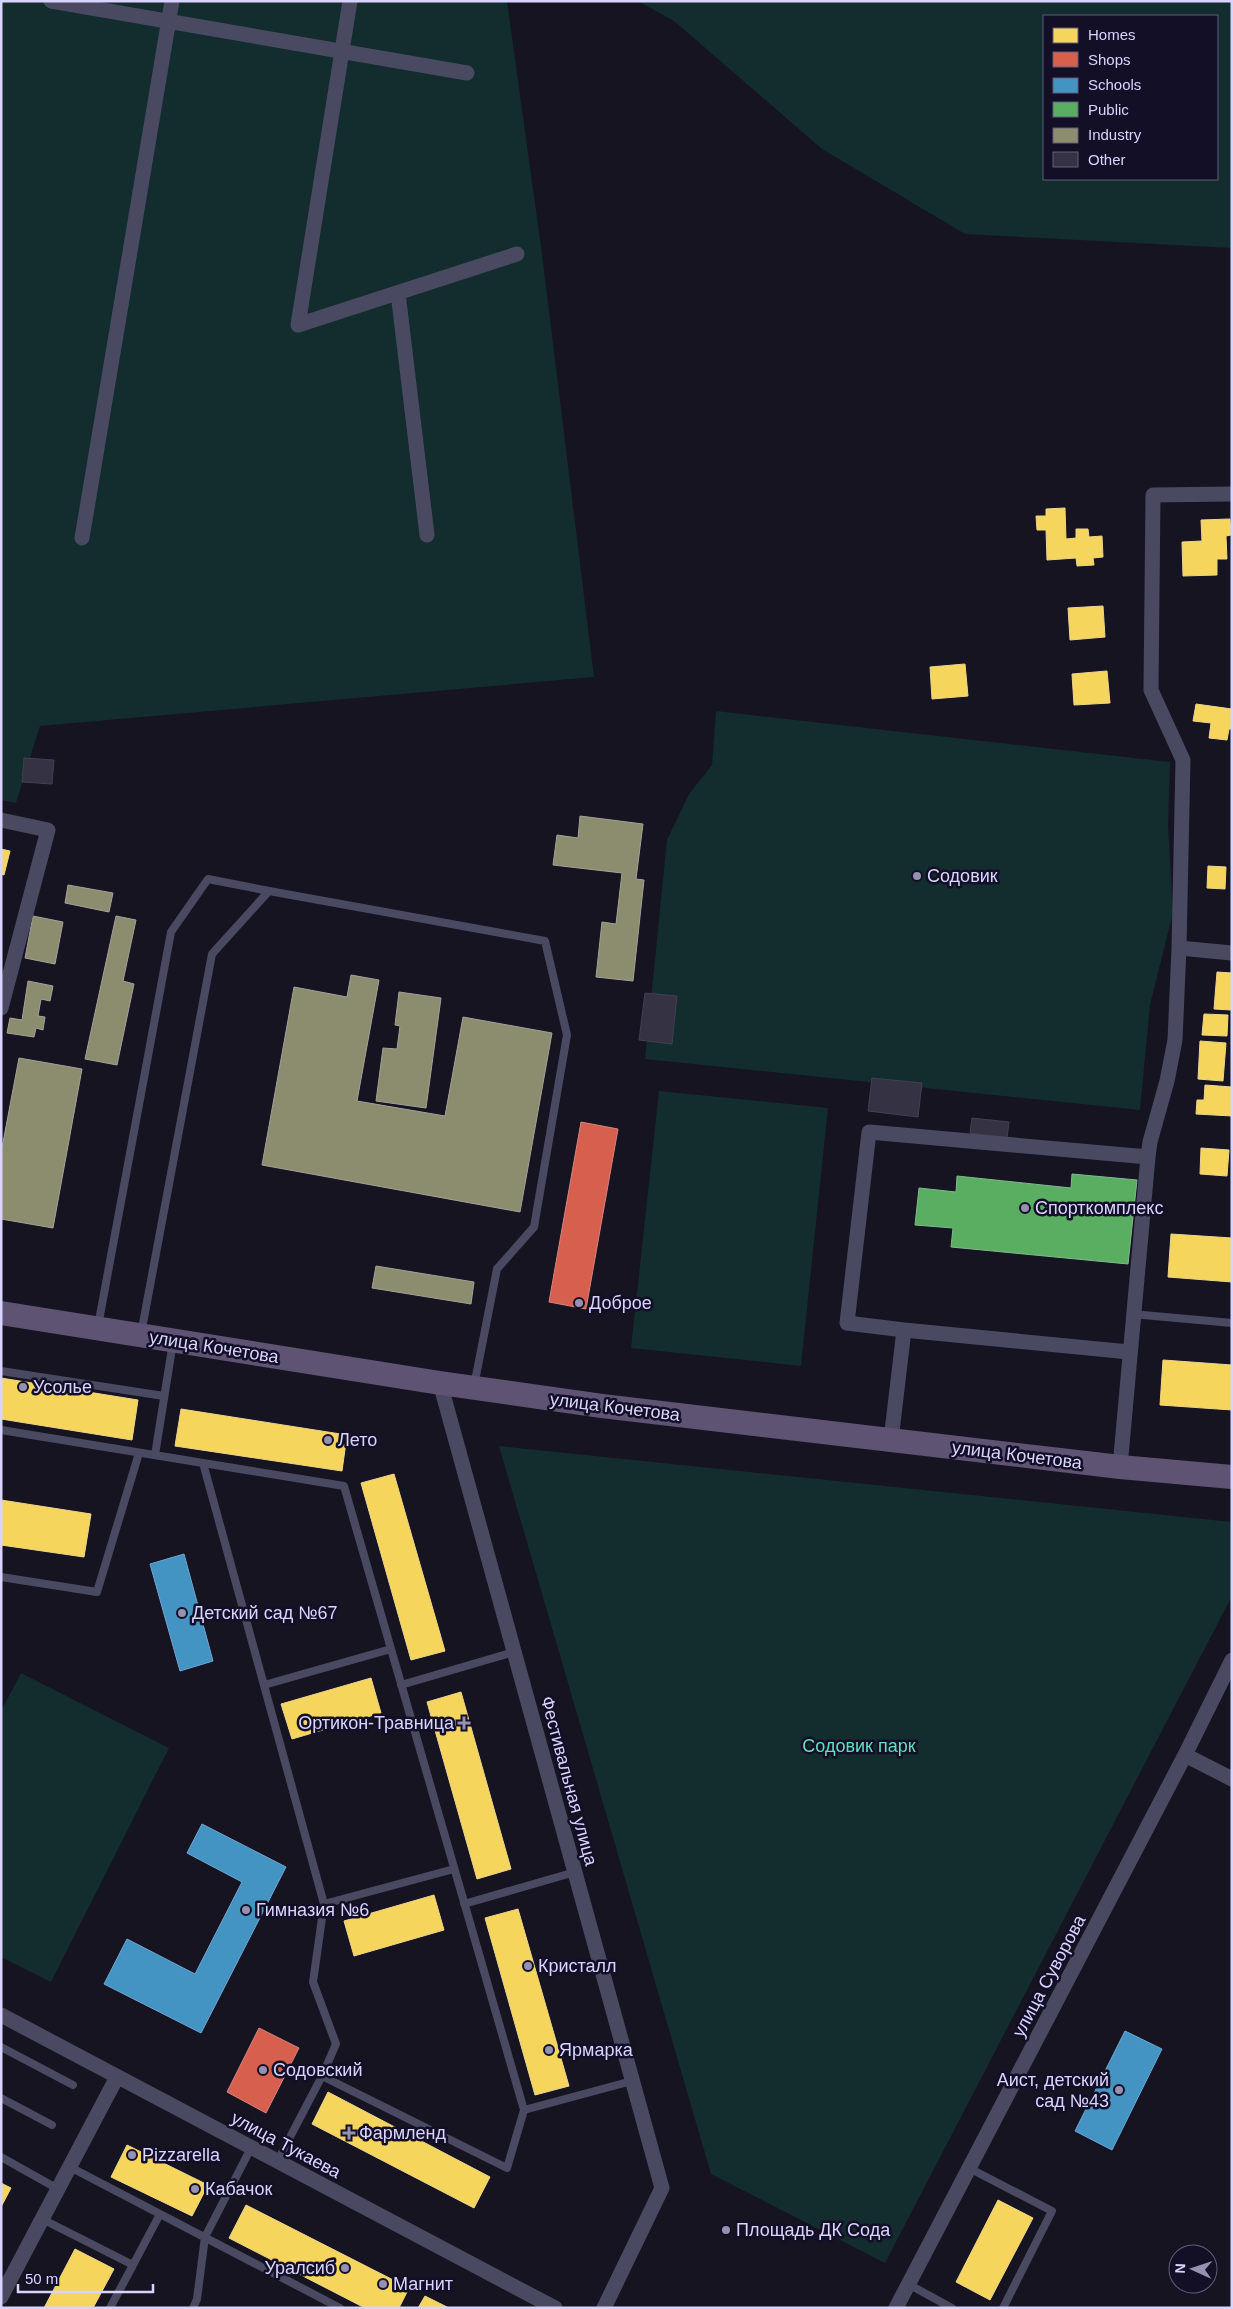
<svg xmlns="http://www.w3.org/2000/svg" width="1233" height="2309" viewBox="0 0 1233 2309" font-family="Helvetica,sans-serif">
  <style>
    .green { fill: #132c2d; fill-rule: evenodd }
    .homes { fill: #f6d55c; stroke: #edd58d }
    .shops { fill: #d6604d; stroke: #d78382 }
    .schools { fill: #4393c3; stroke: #70a6d5 }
    .public { fill: #5aae61; stroke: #80b990 }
    .industry { fill: #8c8c6e; stroke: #a3a29a }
    .building { fill: #343243; stroke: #433f54 }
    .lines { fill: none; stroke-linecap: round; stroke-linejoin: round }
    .service { stroke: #4a4962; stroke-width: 8 }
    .minor { stroke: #4a4962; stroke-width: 15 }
    .primary { stroke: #5e5373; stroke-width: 24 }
    .poi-dot { fill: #9591b1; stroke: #130f26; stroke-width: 2 }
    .labels { text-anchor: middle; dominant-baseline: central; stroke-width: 5; stroke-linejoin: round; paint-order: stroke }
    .poi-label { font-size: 18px; fill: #d9d4ff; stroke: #130f26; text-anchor: start }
    .street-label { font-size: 18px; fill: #d9d4ff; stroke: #130f26 }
    .park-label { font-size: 18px; fill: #5fe0c0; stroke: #130f26 }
  </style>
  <rect width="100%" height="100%" fill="#161421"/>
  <path class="green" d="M 1,1 L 507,1 L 542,254 L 594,677 L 40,726 L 16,803 L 1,800 Z
    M 638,1 L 1232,1 L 1232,248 L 965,234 L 822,149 L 674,21 ZM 1044,16 L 1217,16 L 1217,179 L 1044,179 Z
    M 716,711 L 1170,762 L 1168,825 L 1173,913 L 1150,1005 L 1140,1110 L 645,1059 L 667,840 L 689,794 L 712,765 Z
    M 659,1091 L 828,1108 L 801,1366 L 631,1348 Z
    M 499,1446 L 1232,1522 L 1232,1596 L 885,2263 L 711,2174 Z
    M 21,1673 L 169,1748 L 51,1982 L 1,1957 L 1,1711 Z"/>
  <path class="homes" d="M 1065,508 L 1066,539 L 1076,538 L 1076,529 L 1088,529 L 1089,537 L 1102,536 L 1103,557 L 1093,558 L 1094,565 L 1077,566 L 1076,558 L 1047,560 L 1046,530 L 1037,530 L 1036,516 L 1046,516 L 1046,509 Z
    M 1230,519 L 1231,535 L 1226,536 L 1227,559 L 1217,559 L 1217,575 L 1183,576 L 1182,542 L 1202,541 L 1201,520 Z
    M 1103,606 L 1105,637 L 1070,640 L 1068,608 Z
    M 965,664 L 968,696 L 932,699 L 930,667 Z
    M 1107,671 L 1110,703 L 1074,705 L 1072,674 Z
    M 1196,704 L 1232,709 L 1232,729 L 1229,729 L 1227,740 L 1209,738 L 1211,723 L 1193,721 Z
    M 1,849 L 10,851 L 4,875 L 1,874 Z
    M 1208,866 L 1226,867 L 1225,889 L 1207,888 Z
    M 1217,972 L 1232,973 L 1231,1010 L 1214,1009 Z
    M 1204,1014 L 1228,1015 L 1227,1036 L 1202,1035 Z
    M 1200,1041 L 1226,1043 L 1223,1081 L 1198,1079 Z
    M 1205,1085 L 1232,1087 L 1232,1116 L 1196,1114 L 1197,1100 L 1204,1100 Z
    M 1201,1148 L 1229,1150 L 1227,1176 L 1200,1174 Z
    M 1171,1234 L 1232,1238 L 1232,1282 L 1168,1277 Z
    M 1163,1360 L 1232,1365 L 1232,1410 L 1160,1405 Z
    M 1,1378 L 138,1400 L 132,1440 L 1,1419 Z
    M 181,1409 L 347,1435 L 342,1471 L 175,1446 Z
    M 394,1474 L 445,1651 L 411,1660 L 361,1483 Z
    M 1,1500 L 91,1514 L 84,1557 L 1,1545 Z
    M 371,1678 L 381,1713 L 292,1739 L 281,1704 Z
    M 461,1692 L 511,1869 L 477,1879 L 427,1702 Z
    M 434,1895 L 444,1930 L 354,1956 L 344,1921 Z
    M 518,1909 L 569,2086 L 535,2095 L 485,1918 Z
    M 328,2092 L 490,2177 L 474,2208 L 312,2124 Z
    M 127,2145 L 208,2185 L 192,2216 L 111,2177 Z
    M 1,2183 L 11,2188 L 1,2207 Z
    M 998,2200 L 1033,2218 L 990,2300 L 956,2282 Z
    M 246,2205 L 409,2288 L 399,2308 L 365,2308 L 229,2238 Z
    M 75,2249 L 114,2269 L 93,2308 L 44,2308 Z
    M 425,2296 L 449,2308 L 418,2308 Z"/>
  <path class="shops" d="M 581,1122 L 618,1129 L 586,1309 L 549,1302 Z
    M 259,2028 L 299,2048 L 266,2113 L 227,2092 Z"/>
  <path class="schools" d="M 184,1554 L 213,1661 L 180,1671 L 150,1564 Z
    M 202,1824 L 286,1867 L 201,2033 L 104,1984 L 127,1939 L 195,1974 L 242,1882 L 187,1853 Z
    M 1125,2031 L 1162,2049 L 1112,2150 L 1075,2131 Z"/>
  <path class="public" d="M 1072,1174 L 1137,1180 L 1128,1264 L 951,1247 L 953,1228 L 915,1225 L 919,1188 L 956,1192 L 957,1176 L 1071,1188 Z"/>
  <path class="industry" d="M 580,816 L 643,824 L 636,879 L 644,880 L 633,981 L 596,977 L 602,922 L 616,924 L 622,873 L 553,865 L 557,835 L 578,838 Z
    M 68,885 L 113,893 L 109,912 L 65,903 Z
    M 33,916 L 63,922 L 55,964 L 25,958 Z
    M 116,916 L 136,920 L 123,981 L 134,984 L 117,1065 L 85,1059 Z
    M 351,975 L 379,980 L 357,1101 L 445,1116 L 463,1017 L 552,1033 L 520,1212 L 262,1165 L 294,987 L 347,997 Z
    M 28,981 L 53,986 L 50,1001 L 41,999 L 38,1016 L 45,1017 L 43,1030 L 36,1028 L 34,1037 L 7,1033 L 10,1018 L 22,1020 Z
    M 399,992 L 441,998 L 426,1108 L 376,1101 L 383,1048 L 397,1049 L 400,1026 L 395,1025 Z
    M 19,1058 L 82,1069 L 53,1228 L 1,1219 L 1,1153 Z
    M 376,1266 L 474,1282 L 471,1304 L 372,1288 Z"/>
  <path class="building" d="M 24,758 L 54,760 L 52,784 L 22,782 Z
    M 645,993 L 677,996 L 672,1044 L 639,1040 Z
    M 872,1078 L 922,1083 L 918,1117 L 868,1111 Z
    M 972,1118 L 1009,1122 L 1007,1138 L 970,1133 Z"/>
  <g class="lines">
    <path class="service" d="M 1132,1314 L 1232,1323
      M 98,1326 L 171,932 L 208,879 L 269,891
      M 141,1334 L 212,954 L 269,891 L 545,941 L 567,1035 L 534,1227 L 497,1269 L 474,1386
      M 1,1371 L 164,1396
      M 1,1430 L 344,1486 L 524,2110 L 632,2081
      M 155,1455 L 173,1342
      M 203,1463 L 324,1904 L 313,1982 L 336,2044 L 322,2076
      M 1,1577 L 97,1592 L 139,1453
      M 264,1685 L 391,1649
      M 401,1685 L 514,1652
      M 324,1904 L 454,1869
      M 464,1904 L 575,1872
      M 1,2047 L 73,2085
      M 1,2098 L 52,2125
      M 1,2157 L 58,2189
      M 277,2162 L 322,2076 L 507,2168 L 524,2110
      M 70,2167 L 340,2308
      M 969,2168 L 1052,2211 L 1003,2308
      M 42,2219 L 133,2265 L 110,2308
      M 133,2265 L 160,2214
      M 908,2284 L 952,2308
      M 193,2308 L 197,2299 L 205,2237 L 251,2148"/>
    <path class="minor" d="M 51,1 L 467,73
      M 350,1 L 298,325 L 517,254
      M 398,293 L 427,535
      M 82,538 L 172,1
      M 1,820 L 48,830 L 1,1008
      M 1179,948 L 1232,953
      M 904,1330 L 1129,1352
      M 440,1383 L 662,2188 L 604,2308
      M 891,1440 L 904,1330 L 847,1323 L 869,1132 L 1148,1157
      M 1120,1467 L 1148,1157 L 1150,1142 L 1167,1081 L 1175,1040 L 1179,948 L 1183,760 L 1151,690 L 1153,495 L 1232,494
      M 1185,1755 L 1232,1779
      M 1,2015 L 555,2308
      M 1,2297 L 117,2077
      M 896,2308 L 1185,1755 L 1232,1660"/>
    <path class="primary" d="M 1,1313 L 440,1383 L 602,1406 L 1120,1467 L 1232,1477"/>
  </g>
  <g class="poi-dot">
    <circle cx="917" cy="876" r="5"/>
    <circle cx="1025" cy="1208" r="5"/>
    <circle cx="579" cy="1303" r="5"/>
    <circle cx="23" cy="1387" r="5"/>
    <circle cx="328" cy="1440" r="5"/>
    <circle cx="182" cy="1613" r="5"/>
    <path d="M461.5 1715.5h5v5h5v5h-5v5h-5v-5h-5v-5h5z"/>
    <circle cx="246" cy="1910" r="5"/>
    <circle cx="528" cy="1966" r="5"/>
    <circle cx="549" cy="2050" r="5"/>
    <circle cx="263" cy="2070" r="5"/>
    <circle cx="1119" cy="2090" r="5"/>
    <path d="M346.5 2125.5h5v5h5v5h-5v5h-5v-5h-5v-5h5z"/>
    <circle cx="132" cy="2155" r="5"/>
    <circle cx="195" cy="2189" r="5"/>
    <circle cx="726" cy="2230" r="5"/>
    <circle cx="345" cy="2268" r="5"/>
    <circle cx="383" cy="2284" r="5"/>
  </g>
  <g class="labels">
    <g class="poi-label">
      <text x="927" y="876">Содовик</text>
      <text x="1035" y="1208">Спорткомплекс</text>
      <text x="589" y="1303">Доброе</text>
      <text x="33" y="1387">Усолье</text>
      <text x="338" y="1440">Лето</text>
      <text x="192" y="1613">Детский сад №67</text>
      <text x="454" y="1723" text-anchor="end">Ортикон-Травница</text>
      <text x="256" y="1910">Гимназия №6</text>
      <text x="538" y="1966">Кристалл</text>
      <text x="559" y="2050">Ярмарка</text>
      <text x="273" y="2070">Содовский</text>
      <text x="1109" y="2080" text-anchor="end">Аист, детский<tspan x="1109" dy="21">сад №43</tspan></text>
      <text x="359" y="2133">Фармленд</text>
      <text x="142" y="2155">Pizzarella</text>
      <text x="205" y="2189">Кабачок</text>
      <text x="736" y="2230">Площадь ДК Сода</text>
      <text x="335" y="2268" text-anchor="end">Уралсиб</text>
      <text x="393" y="2284">Магнит</text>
    </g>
    <g class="street-label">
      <text transform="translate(214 1347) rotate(9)">улица Кочетова</text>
      <text transform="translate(615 1407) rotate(7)">улица Кочетова</text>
      <text transform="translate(1017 1455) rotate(7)">улица Кочетова</text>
      <text transform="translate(569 1781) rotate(75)">Фестивальная улица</text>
      <text transform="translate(1049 1976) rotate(-62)">улица Суворова</text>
      <text transform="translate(286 2145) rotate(28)">улица Тукаева</text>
    </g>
    <g class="park-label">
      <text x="859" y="1746">Содовик парк</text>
    </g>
  </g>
  <rect width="1233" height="2309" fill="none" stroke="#d9d4ff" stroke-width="5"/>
  <rect x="1043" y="15" width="175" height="165" fill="#130f26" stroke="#625e7d"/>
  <rect x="1053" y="28" width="25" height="15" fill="#f6d55c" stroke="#625e7d"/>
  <text x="1088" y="40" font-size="15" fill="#d9d4ff">Homes</text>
  <rect x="1053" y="52" width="25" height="15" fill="#d6604d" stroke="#625e7d"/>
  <text x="1088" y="65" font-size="15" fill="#d9d4ff">Shops</text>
  <rect x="1053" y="78" width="25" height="15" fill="#4393c3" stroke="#625e7d"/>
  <text x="1088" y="90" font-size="15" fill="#d9d4ff">Schools</text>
  <rect x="1053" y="102" width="25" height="15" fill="#5aae61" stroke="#625e7d"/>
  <text x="1088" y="115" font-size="15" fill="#d9d4ff">Public</text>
  <rect x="1053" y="128" width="25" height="15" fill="#8c8c6e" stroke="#625e7d"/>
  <text x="1088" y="140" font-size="15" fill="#d9d4ff">Industry</text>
  <rect x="1053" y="152" width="25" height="15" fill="#343243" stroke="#625e7d"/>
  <text x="1088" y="165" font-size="15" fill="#d9d4ff">Other</text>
  <g transform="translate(1193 2269) rotate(273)"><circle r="24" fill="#130f26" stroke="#625e7d"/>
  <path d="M0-4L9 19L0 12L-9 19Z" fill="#9591b1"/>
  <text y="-8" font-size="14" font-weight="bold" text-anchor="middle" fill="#d9d4ff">N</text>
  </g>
  <path d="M18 2284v8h135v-8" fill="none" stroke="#d9d4ff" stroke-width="2.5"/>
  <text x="25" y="2284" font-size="15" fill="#d9d4ff" stroke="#130f26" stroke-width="4" paint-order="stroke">50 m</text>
</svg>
